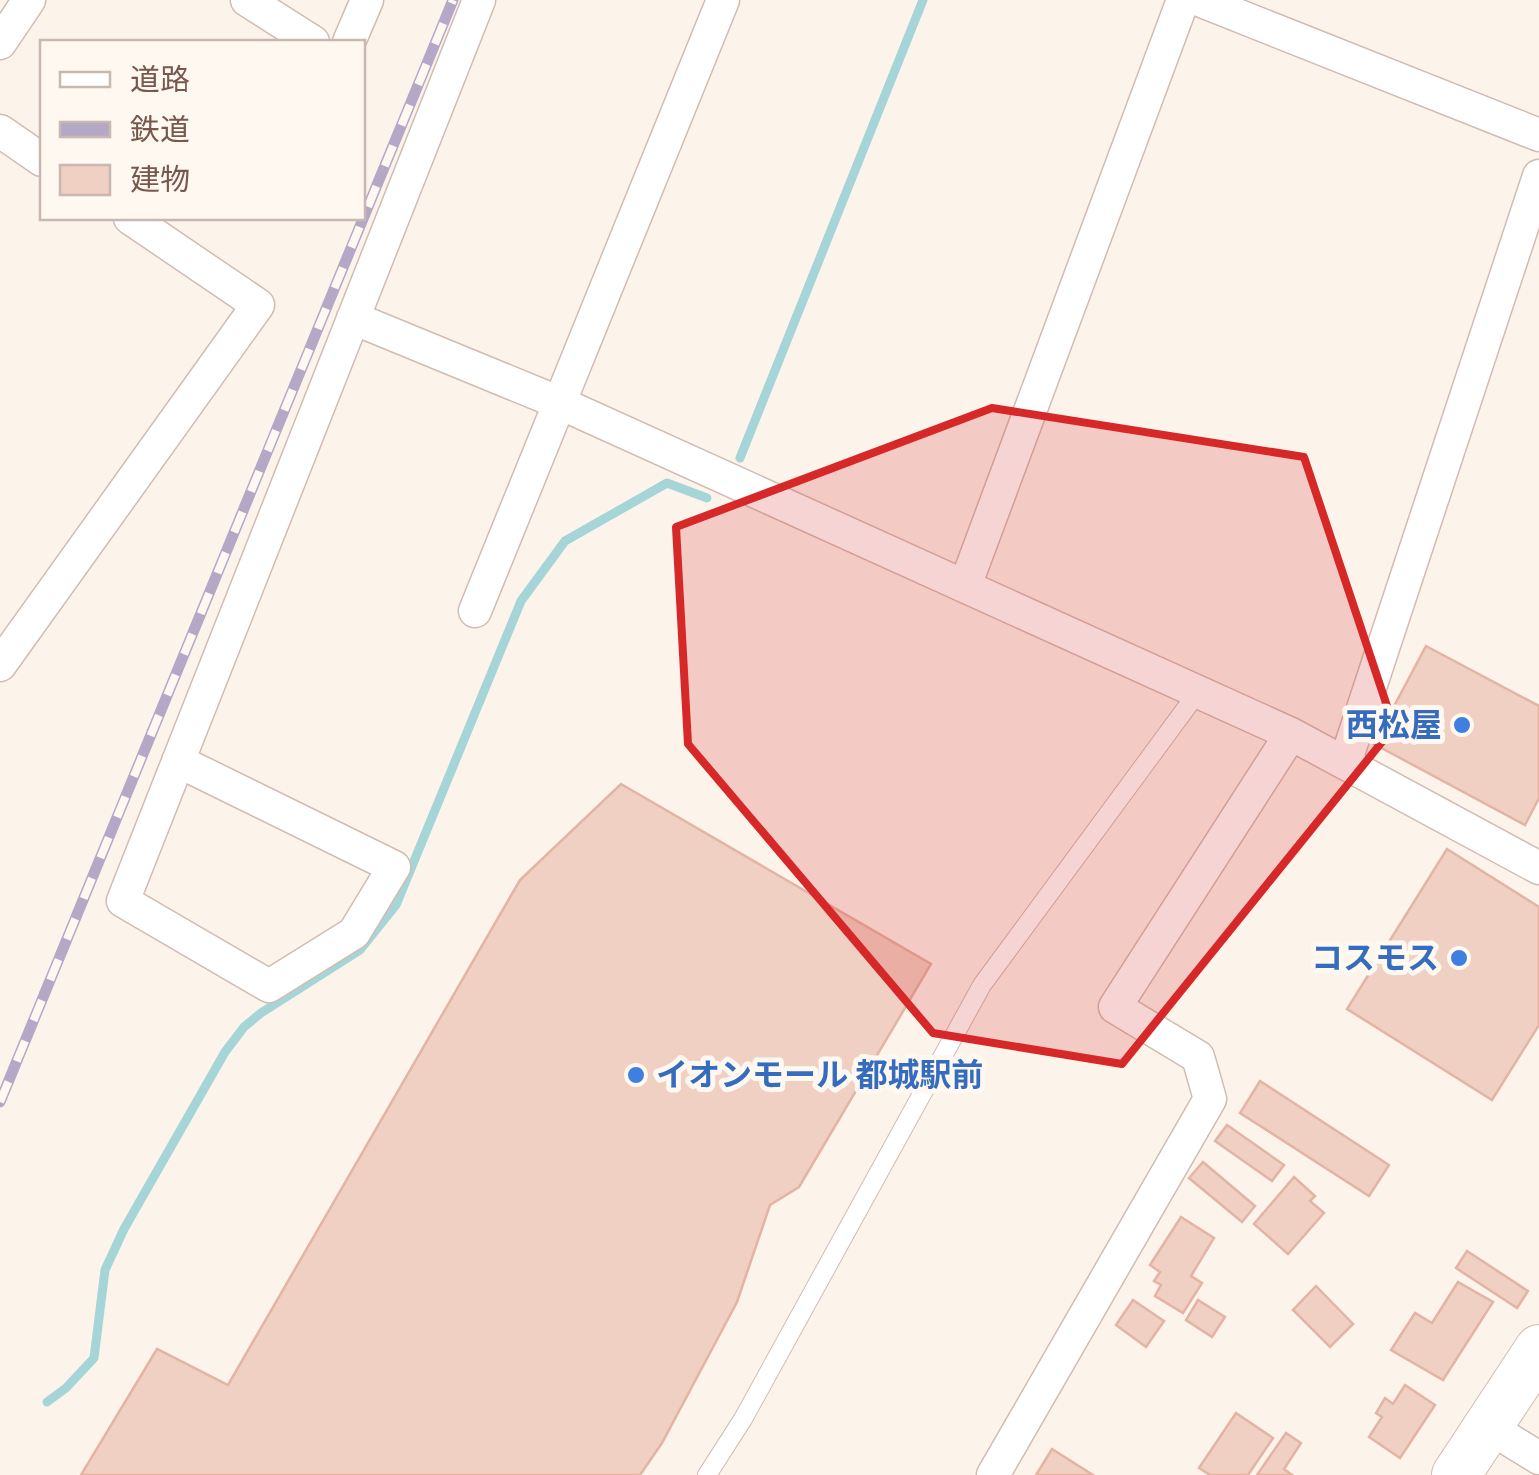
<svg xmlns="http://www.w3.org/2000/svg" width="1539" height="1475" viewBox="0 0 1539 1475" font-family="'Roboto Condensed','Noto Sans JP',sans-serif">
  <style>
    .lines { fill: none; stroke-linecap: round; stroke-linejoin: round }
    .stream { stroke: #a6d5d7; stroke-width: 9 }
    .building { fill: #f0d0c3; stroke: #e3b4a4; stroke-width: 2.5 }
    .lane-casing { stroke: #d1bcb2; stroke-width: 20 }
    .street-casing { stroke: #d1bcb2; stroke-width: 35 }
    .secondary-casing { stroke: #d4bcb0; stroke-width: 50 }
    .lane { stroke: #fff; stroke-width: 18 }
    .street { stroke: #fff; stroke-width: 32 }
    .secondary { stroke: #fff; stroke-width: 48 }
    .rail-casing { stroke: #b5a8c7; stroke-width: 11 }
    .rail { stroke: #fef8f1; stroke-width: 8; stroke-dasharray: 22; stroke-linecap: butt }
    .marked { fill: #d62828; fill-opacity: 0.2; stroke: #d62828; stroke-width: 8; stroke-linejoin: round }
    .shop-dot { fill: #3f7fe0; stroke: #fef8f1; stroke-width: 4 }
    .labels { text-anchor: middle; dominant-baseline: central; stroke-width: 10; stroke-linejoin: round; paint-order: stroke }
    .shop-label { font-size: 32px; font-weight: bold; fill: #366cbe; stroke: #fef8f1; text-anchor: end }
  </style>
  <rect width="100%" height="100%" fill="#fcf3eb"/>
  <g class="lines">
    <path class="stream" d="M 740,458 L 923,0
      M 47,1402 L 66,1388 L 94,1358 L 105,1270 L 124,1229 L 225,1052 L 244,1027 L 261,1013 L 360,950 L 396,905 L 521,601 L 565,541 L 667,483 L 707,498"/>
  </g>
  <path class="building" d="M 1426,646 L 1539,706 L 1539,798 L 1525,825 L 1374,744 Z
    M 621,784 L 931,964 L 799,1187 L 770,1205 L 737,1302 L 662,1443 L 640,1475 L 81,1475 L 157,1349 L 228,1385 L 520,880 Z
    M 1447,849 L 1539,907 L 1539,1025 L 1492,1100 L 1347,1009 Z
    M 1260,1081 L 1389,1165 L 1369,1196 L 1240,1113 Z
    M 1227,1125 L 1284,1165 L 1272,1181 L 1215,1141 Z
    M 1203,1162 L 1255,1206 L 1242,1222 L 1189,1178 Z
    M 1294,1177 L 1315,1196 L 1310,1201 L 1324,1213 L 1288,1254 L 1254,1224 Z
    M 1181,1217 L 1214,1238 L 1191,1276 L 1202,1283 L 1183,1313 L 1155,1296 L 1161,1285 L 1154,1281 L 1160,1272 L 1150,1265 Z
    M 1467,1251 L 1528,1291 L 1517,1308 L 1456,1268 Z
    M 1458,1282 L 1493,1302 L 1443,1380 L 1391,1350 L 1415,1313 L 1432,1323 Z
    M 1316,1286 L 1353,1324 L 1330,1347 L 1293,1310 Z
    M 1133,1300 L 1164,1321 L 1146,1347 L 1116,1325 Z
    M 1198,1300 L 1225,1317 L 1212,1337 L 1186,1320 Z
    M 1405,1385 L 1435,1405 L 1400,1458 L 1369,1437 L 1382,1417 L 1376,1413 L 1385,1398 L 1393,1404 Z
    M 1236,1413 L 1273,1438 L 1248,1475 L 1210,1475 L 1199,1468 Z
    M 1286,1433 L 1301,1443 L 1284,1469 L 1292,1475 L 1257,1475 Z
    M 1052,1449 L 1093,1475 L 1036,1475 Z"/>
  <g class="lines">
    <defs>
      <path id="lane" d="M 707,1475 L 743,1419 L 982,985 L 1198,692"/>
      <path id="street" d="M 247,0 L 313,42
        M 1199,0 L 1539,135
        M 349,42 L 367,0
        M 0,43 L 29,0
        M 0,131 L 42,160
        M 353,318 L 560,403 L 1291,734 L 1539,868
        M 965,586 L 1183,0
        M 475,611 L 723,0
        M 0,665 L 258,305 L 130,218
        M 178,761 L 394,867 L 354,933 L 269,986 L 123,901 L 479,0
        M 1345,763 L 1539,176
        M 1487,1426 L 1539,1458
        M 993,1475 L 1210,1099 L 1198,1057 L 1115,1007 L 1291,734"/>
      <path id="secondary" d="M 1456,1475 L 1539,1349"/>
    </defs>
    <use href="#lane" class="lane-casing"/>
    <use href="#street" class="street-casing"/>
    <use href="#secondary" class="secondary-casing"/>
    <use href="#lane" class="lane"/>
    <use href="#street" class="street"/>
    <use href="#secondary" class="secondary"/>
    <defs>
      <path id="rail" d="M 0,1102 L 453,0"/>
    </defs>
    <use href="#rail" class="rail-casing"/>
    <use href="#rail" class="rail"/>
  </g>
  <path class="marked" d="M 992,408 L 1304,457 L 1394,727 L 1122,1064 L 933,1033 L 688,744 L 676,527 Z"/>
  <g class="shop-dot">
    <circle cx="1462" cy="725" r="10"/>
    <circle cx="1459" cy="958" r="10"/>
    <circle cx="636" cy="1075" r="10"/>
  </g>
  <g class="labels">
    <g class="shop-label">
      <text x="1442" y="725">西松屋</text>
      <text x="1439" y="958">コスモス</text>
      <text x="656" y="1075" text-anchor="start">イオンモール 都城駅前</text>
    </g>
  </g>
  <rect x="40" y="40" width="325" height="180" fill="#fef8f1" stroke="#c8b8b0" stroke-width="2.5"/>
  <rect x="60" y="72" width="50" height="15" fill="#ffffff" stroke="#c8b8b0" stroke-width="2.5"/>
  <text x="130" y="90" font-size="30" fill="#77584e">道路</text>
  <rect x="60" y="122" width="50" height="15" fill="#b5a8c7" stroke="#c8b8b0" stroke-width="2.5"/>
  <text x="130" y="140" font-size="30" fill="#77584e">鉄道</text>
  <rect x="60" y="165" width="50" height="30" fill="#f0d0c3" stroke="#c8b8b0" stroke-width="2.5"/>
  <text x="130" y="190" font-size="30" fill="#77584e">建物</text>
</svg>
